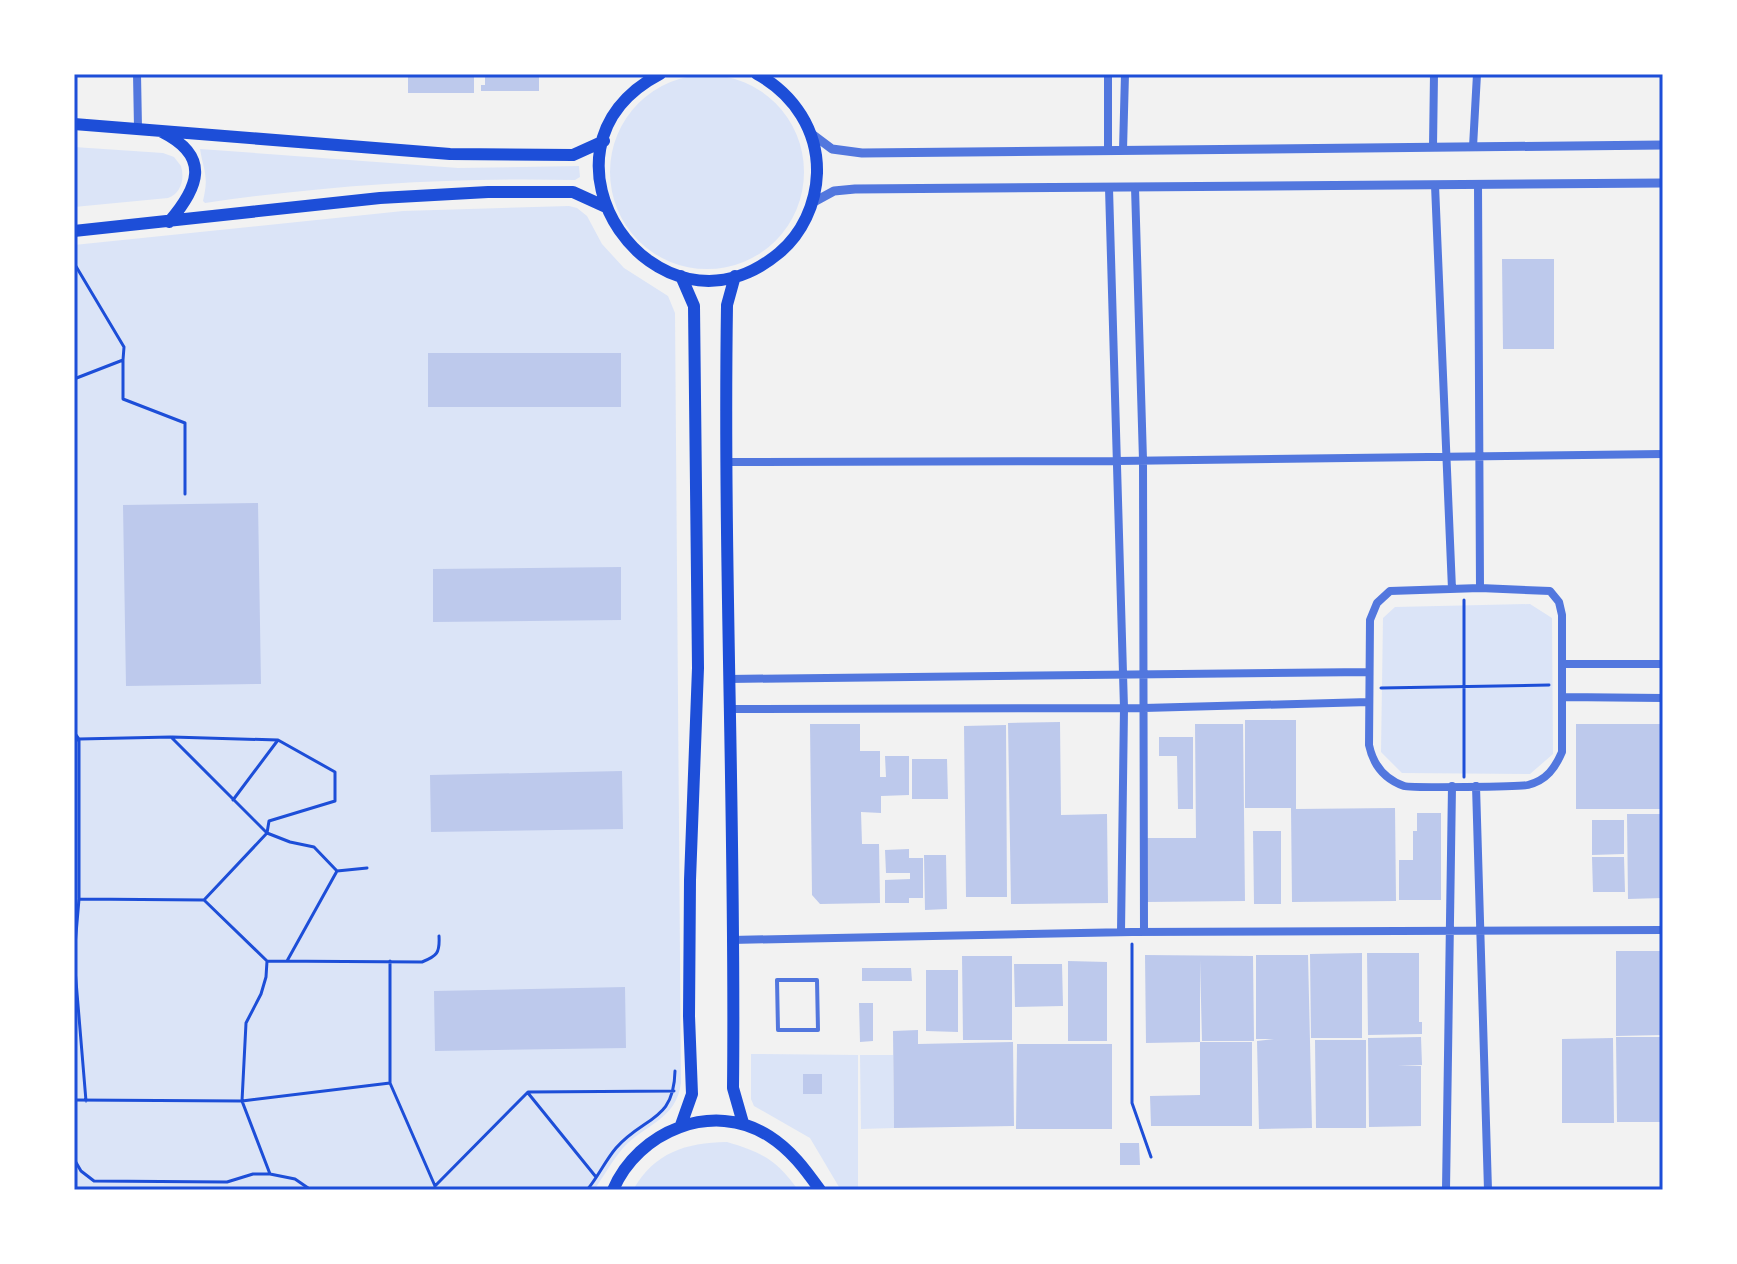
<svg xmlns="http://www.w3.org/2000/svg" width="1737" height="1264" viewBox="0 0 1737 1264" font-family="Figtree,sans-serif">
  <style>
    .green { fill: #dbe4f7 }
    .building { fill: #bdc9ec }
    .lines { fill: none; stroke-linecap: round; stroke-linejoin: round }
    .path { stroke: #1d4ed8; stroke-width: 3 }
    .service { stroke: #5277de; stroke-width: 4 }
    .minor { stroke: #5277de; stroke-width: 8 }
    .tertiary { stroke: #5277de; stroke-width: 9 }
    .primary { stroke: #1d4ed8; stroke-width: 12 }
    .neatline { fill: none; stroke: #1d4ed8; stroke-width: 3 }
  </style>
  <rect width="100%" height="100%" fill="#f2f2f2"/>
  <path class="green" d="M610 172a97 97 0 1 1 194 0a97 97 0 1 1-194 0Z
    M 74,147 L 163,153 L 174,157 L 181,166 C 185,179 181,193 168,198 L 74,207 Z
    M 200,149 L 458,168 L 579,166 L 580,177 L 575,180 C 451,177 328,185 205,203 L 203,201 C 209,175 204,173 200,149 Z
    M 569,206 L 577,208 L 587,216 L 602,244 L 624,268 L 668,296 L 675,313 L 681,1083 C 676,1120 645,1124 623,1148 C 612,1161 604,1176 594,1190 L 74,1190 L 74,245 L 403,211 Z
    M 1530,604 L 1552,618 L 1553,754 L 1530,774 L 1402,773 L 1381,752 L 1383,618 L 1395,607 Z
    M 751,1054 L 858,1055 L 858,1190 L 839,1187 L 810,1138 L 754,1106 L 751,1099 Z
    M 860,1055 L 893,1055 L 894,1128 L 861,1129 Z
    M 727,1142 C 761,1152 777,1160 798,1190 L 633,1190 C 655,1152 685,1143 727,1142 Z"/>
  <path class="building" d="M 408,74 L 474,74 L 474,93 L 408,93 Z
    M 485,74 L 539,74 L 539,91 L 481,91 L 481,85 L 485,85 Z
    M 1502,259 L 1554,259 L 1554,349 L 1503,349 Z
    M 428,353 L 621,353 L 621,407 L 428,407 Z
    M 258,503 L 261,684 L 126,686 L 123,505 Z
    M 621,567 L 621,620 L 433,622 L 433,569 Z
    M 1245,720 L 1296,720 L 1296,809 L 1395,808 L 1396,901 L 1292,902 L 1291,808 L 1245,808 Z
    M 1060,722 L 1061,815 L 1107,814 L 1108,903 L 1011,904 L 1008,723 Z
    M 810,724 L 860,724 L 860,751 L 880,751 L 880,777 L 886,777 L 885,756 L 909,756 L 909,795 L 881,796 L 881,813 L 861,812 L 862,844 L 879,844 L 880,903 L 820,904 L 812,895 Z
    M 1195,724 L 1243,724 L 1245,901 L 1147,902 L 1147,838 L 1196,838 Z
    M 1576,724 L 1663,724 L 1663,809 L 1576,809 Z
    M 1006,725 L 1007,897 L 966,897 L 964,726 Z
    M 1159,737 L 1193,737 L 1193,809 L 1178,809 L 1177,756 L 1159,756 Z
    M 912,759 L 947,759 L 948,799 L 912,799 Z
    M 622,771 L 623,829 L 431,832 L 430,775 Z
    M 1417,813 L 1441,813 L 1441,900 L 1399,900 L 1399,860 L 1413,860 L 1413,831 L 1417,831 Z
    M 1627,814 L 1663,814 L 1663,898 L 1628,899 Z
    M 1592,820 L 1624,820 L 1624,854 L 1592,855 Z
    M 1253,831 L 1281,831 L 1281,904 L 1254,904 Z
    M 909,849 L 909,858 L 923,858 L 923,898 L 909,898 L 909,903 L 885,903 L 885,880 L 910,879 L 910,873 L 886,873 L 885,850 Z
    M 924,855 L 946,855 L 947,909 L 925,910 Z
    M 1592,857 L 1624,857 L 1625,892 L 1593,892 Z
    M 1616,951 L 1663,951 L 1663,1035 L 1616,1036 Z
    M 1362,953 L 1362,1038 L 1311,1038 L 1310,954 Z
    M 1367,953 L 1419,953 L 1419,1022 L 1422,1022 L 1422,1034 L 1368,1035 Z
    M 1145,955 L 1253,956 L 1254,1041 L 1202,1041 L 1200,960 L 1200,1042 L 1146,1043 Z
    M 1256,955 L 1308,955 L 1312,1128 L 1259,1129 L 1257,1041 L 1274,1039 L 1256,1039 Z
    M 962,956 L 1012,956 L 1012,1040 L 963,1040 Z
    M 1068,961 L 1107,962 L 1107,1041 L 1068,1041 Z
    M 1014,964 L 1062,964 L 1063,1006 L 1015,1007 Z
    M 862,968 L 911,968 L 912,981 L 862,981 Z
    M 926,970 L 958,970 L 958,1032 L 926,1031 Z
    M 625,987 L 626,1048 L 435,1051 L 434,991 Z
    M 859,1003 L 873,1003 L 873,1041 L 860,1042 Z
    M 918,1030 L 918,1044 L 1013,1042 L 1014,1126 L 894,1128 L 893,1031 Z
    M 1421,1037 L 1422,1065 L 1398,1066 L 1421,1066 L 1421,1126 L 1369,1127 L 1368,1038 Z
    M 1616,1037 L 1663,1037 L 1663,1122 L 1617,1122 Z
    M 1613,1038 L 1614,1123 L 1562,1123 L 1562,1039 Z
    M 1315,1040 L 1366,1040 L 1366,1128 L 1316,1128 Z
    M 1200,1042 L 1252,1042 L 1252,1126 L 1151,1126 L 1150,1096 L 1200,1095 Z
    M 1017,1044 L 1112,1044 L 1112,1129 L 1016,1129 Z
    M 803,1074 L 822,1074 L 822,1094 L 803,1094 Z
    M 1120,1143 L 1139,1143 L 1140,1165 L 1120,1165 Z"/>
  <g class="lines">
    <path class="path" d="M 74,263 L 124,347 L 123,360
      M 74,379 L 123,360 L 123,399 L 185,423 L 185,494
      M 1464,600 L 1464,777
      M 1381,688 L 1549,685
      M 74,732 L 79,739 L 171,737 L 267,833 L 204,900 L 267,961 L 266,977 L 261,994 L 246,1023 L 242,1101 L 390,1083
      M 172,737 L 278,740 L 335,772 L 335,801 L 269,821 L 267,833 L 290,842 L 314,847 L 337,871 L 367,868
      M 74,741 L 79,739 L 79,898
      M 233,800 L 278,740
      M 1132,944 L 1132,1103 L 1151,1157
      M 74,957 L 79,899 L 204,900
      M 74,957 L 86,1101
      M 267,961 L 422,962 C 437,956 440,953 439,936
      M 287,961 L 337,871
      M 390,961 L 390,1083 L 435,1186
      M 528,1093 L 596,1177
      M 74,1100 L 242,1101 L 270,1174
      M 74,1159 L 81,1171 L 94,1181 L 227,1182 L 253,1174 L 270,1174 L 295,1179 L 311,1190
      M 435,1190 L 435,1186 L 528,1092 L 674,1091
      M 587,1190 C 598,1177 605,1161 616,1148 C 644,1116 674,1122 675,1071"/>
    <path class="service" d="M 777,980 L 817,980 L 818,1030 L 778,1030 Z"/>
    <path class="minor" d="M 137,74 L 138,128
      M 1108,74 L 1108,150
      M 1433,147 L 1434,74
      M 1473,147 L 1477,74
      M 1123,150 L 1125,74
      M 1435,185 L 1452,589
      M 1478,185 L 1480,588
      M 1135,187 L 1143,460 L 1144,932
      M 1109,188 L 1124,708 L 1121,932
      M 727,462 L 1117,461 L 1663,454
      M 1480,588 L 1550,591 L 1559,602 L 1562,615 L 1562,752 C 1555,768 1547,780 1528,785 C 1521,787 1410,788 1404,786 C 1384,779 1373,764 1369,745 L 1370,620 L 1377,603 L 1390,591 Z
      M 1562,664 L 1663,664
      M 728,679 L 1369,672
      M 1562,697 L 1663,698
      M 728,709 L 1144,708 L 1369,702
      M 1476,786 L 1488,1190
      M 731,940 L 1132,932 L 1663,930
      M 1446,1190 L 1452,786"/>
    <path class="tertiary" d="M 812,134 L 832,149 L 862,153 L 1663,145
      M 812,203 L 834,191 L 855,189 L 1663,183"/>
    <path class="primary" d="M 660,74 C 515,150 657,355 779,253 C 802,234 816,204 817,173 C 818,131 794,94 757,74
      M 74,124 L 450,154 L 573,155 L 604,141
      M 162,132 C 212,157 198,188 169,222
      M 74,231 L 380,198 L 488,192 L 573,192 L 606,207
      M 681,276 L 694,306 L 698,668 L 690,880 L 689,1016 L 692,1094 L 681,1125
      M 735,276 L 727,305 C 723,566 736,827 733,1088 L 743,1123
      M 613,1190 C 638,1131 713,1100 769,1136 C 791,1150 805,1169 820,1190"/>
  </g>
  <rect width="1737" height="1264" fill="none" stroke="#ffffff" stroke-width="152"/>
  <rect x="76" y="76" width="1585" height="1112" class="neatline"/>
</svg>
